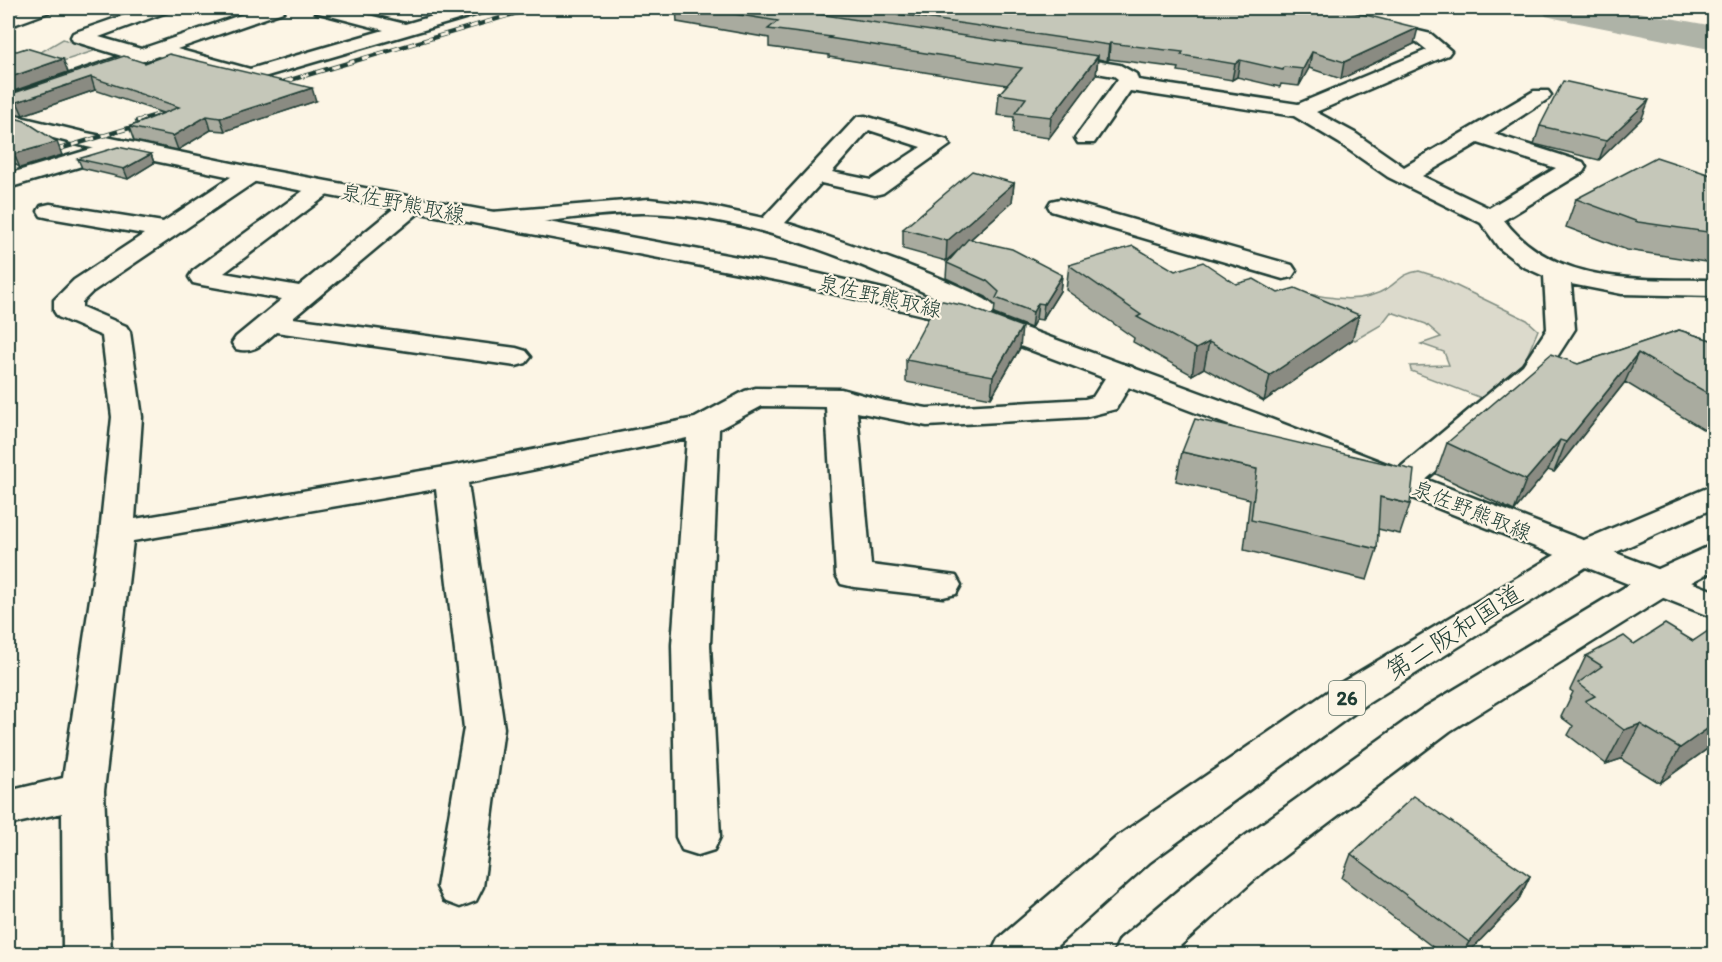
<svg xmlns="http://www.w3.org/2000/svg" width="1722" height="962" viewBox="0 0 1722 962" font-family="Itim,'Klee One',sans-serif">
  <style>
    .green { fill: #dcdacc; stroke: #7e8c80; stroke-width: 1.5 }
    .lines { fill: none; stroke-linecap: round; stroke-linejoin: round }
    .river { fill: #aeb3a7; fill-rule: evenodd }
    .minor-casing { stroke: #1f3d34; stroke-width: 5 }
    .major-casing { stroke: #1f3d34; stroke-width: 5 }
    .highway-casing { stroke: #1f3d34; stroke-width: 5 }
    .minor { fill: #fcf5e5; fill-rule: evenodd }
    .major { fill: #fcf5e5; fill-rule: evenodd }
    .highway { fill: #fcf5e5; fill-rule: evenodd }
    .rail-far1-casing { stroke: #1f3d34; stroke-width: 4.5 }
    .rail-casing { stroke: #1f3d34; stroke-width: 5 }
    .rail-far1 { stroke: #fcf5e5; stroke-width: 3; stroke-dasharray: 8; stroke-linecap: butt }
    .rail { stroke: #fcf5e5; stroke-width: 4; stroke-dasharray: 10; stroke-linecap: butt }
    .wall { fill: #a9ab9f; stroke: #1f3d34; stroke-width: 1.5 }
    .shaded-wall { fill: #8a8b82; stroke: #1f3d34; stroke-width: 1.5 }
    .building { fill: #c5c7b9; stroke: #1f3d34; stroke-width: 1.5 }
    .labels { text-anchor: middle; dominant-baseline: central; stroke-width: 4.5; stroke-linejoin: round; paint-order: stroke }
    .shield { fill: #fcf5e5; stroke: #617469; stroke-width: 1.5 }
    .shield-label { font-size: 20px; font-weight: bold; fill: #1f3d34 }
    .street-label { font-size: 21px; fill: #1f3d34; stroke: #fcf5e5 }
    .near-street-label { font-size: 26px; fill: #1f3d34; stroke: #fcf5e5 }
  </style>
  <rect width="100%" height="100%" fill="#fcf5e5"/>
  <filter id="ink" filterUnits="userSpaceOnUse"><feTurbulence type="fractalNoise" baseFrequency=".0167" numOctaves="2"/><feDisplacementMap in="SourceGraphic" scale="12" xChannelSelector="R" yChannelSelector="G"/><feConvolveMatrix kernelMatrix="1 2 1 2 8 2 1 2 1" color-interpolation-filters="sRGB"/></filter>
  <g filter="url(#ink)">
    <path class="green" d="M 63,39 L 97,50 L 57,63 L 34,56 Z
      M 1419,271 L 1438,277 L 1527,320 L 1538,330 L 1522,368 L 1484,399 L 1411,371 L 1410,366 L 1449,365 L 1444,352 L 1421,344 L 1441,337 L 1426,324 L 1391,312 L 1381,325 L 1355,340 L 1292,291 C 1323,296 1358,307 1388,288 C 1400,280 1403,273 1419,271 Z"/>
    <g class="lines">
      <path class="river" d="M 1540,8 L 1615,8 L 1714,26 L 1714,50 L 1559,19 L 1546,16 Z"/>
      <defs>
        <path id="minor" d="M 28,8 L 52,8 L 49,12 L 8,27 L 8,16 Z
          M 145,8 L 170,8 L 167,12 L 99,37 L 141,49 L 261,8 L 286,8 L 283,12 L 177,49 L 250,69 L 384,30 L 315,12 L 312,8 L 340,8 L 405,24 L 461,8 L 488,8 L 485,12 L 250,81 L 158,56 L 8,108 L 8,95 L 122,56 L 73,41 L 71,37 L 73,33 Z
          M 1292,8 L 1321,8 L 1431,34 L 1451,51 L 1448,55 L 1316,112 L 1355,133 L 1404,167 L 1534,91 L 1548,91 L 1551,95 L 1548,99 L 1494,134 L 1583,162 L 1586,167 L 1583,172 L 1504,220 C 1554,286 1640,279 1714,280 L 1714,296 L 1622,294 L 1571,284 L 1575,329 L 1544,377 L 1414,490 L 1402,493 L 1390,490 L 1385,483 L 1390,476 L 1523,365 L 1547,329 L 1544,276 L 1522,266 L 1499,248 L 1481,223 L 1388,177 L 1339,143 L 1294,116 L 1130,91 L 1094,143 L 1078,143 L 1075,138 L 1118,79 L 1114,76 L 1045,64 L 1042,60 L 1052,54 L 1120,65 L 1136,74 L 1138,80 L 1298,104 L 1427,50 L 1417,42 L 1295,12 ZM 1478,143 L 1556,168 L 1489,208 L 1422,176 Z
          M 865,116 L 947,140 L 950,145 L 883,193 L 875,195 L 821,183 L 785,223 C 817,232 982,288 996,308 L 992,314 L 982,316 L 972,314 C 871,268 760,216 647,213 C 595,212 544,224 492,226 L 483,224 L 480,219 L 483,214 L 492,212 L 649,199 L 703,205 L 763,218 L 857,117 ZM 869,130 L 921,147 L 871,180 L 832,172 Z
          M 121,140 L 129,142 L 132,147 L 129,152 L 8,188 L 8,174 Z
          M 251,167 L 259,169 L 263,174 L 259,179 L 92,292 L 82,302 L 82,307 L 126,326 L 130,332 L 142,417 L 135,519 L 451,466 L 695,418 L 745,391 L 756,388 L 841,389 L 885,401 L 927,408 L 1085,399 L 1093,397 L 1112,367 L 1122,364 L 1132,367 L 1137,373 L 1116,409 L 1085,417 L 927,426 L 857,412 L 871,565 L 956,576 L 961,585 L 956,594 L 943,597 L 854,587 L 841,584 L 836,575 L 826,407 L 762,406 L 719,429 L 710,645 L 720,837 L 714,850 L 698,855 L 682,850 L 676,837 L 672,645 L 687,438 L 468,483 L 504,728 L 483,887 L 476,901 L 460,907 L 444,901 L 437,887 L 464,728 L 436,489 L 133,541 L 104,791 L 111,954 L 63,954 L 62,813 L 8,825 L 8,791 L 63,778 L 100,533 L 112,417 L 102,336 L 58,317 L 54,311 L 54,300 L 74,280 L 144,234 L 50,218 L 41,216 L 38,211 L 41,206 L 50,204 L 163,222 L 243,169 Z
          M 322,181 L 330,183 L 334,188 L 330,193 L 224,273 L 299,286 L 404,200 L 413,198 L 422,200 L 425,205 L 422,210 L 293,318 L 516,348 L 526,351 L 531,357 L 526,363 L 516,366 L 276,332 C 262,344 254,354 236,349 L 232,343 L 236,337 L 282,299 L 202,285 L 193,283 L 189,277 L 193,271 L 314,183 Z
          M 1060,199 L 1292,265 L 1296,271 L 1292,277 L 1283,279 L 1051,211 L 1048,206 L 1051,201 Z"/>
        <path id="major" d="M 8,114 L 87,133 L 251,167 L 781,265 L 984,313 L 1258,414 L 1714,591 L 1714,618 L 1236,428 L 965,325 L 781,281 L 251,181 L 87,147 L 8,126 Z"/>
        <path id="highway" d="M 1714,485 L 1714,508 L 1594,562 L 1367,704 L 1150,862 L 1048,954 L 991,954 L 998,939 L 1118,836 L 1339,684 L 1570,546 Z
          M 1714,544 L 1714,570 L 1671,593 L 1450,731 L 1263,872 L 1171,954 L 1113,954 L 1120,939 L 1231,846 L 1422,709 L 1645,575 Z"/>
      </defs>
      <use href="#minor" class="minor-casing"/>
      <use href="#major" class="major-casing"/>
      <use href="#highway" class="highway-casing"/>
      <use href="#minor" class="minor"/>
      <use href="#major" class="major"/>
      <use href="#highway" class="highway"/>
      <defs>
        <path id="rail-far1" d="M 270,86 L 534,8
          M 137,121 L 177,109
          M 26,159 L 146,123"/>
        <path id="rail" d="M 8,164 L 31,157"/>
      </defs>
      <use href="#rail-far1" class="rail-far1-casing"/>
      <use href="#rail" class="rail-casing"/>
      <use href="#rail-far1" class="rail-far1"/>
      <use href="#rail" class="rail"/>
    </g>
    <path class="wall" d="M 676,8 L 1338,8 L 1414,44 L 1341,79 L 1309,68 L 1299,86 L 1281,84 L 1280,87 L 1237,77 L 1232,80 L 1178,71 L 1179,68 L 1109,59 L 1107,61 L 1098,59 L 1096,75 L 1049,138 L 1013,133 L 1014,117 L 997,115 L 999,94 L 1007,85 L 829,57 L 829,55 L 769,47 L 769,38 L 677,22 Z
      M 1695,8 L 1714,8 L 1714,12 Z
      M 145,63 L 316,101 L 225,131 L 211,130 L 178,150 L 134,141 L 129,127 L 163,113 L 95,90 L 23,115 L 8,112 L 8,95 Z
      M 8,116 L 62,155 L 20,168 L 8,158 Z
      M 1642,118 L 1599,160 L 1534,144 L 1540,126 Z
      M 151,154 L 154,163 L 128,179 L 82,168 L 78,159 Z
      M 1714,176 L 1714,262 L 1712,263 L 1627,250 L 1566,227 L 1576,199 Z
      M 1014,183 L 1012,202 L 971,239 L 1062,275 L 1060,291 L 1042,320 L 1036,319 L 1031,328 L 994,314 L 995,305 L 986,297 L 946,278 L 947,263 L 956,252 L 946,261 L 903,249 L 903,229 Z
      M 1069,265 L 1175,271 L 1236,284 L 1352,340 L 1264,401 L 1204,368 L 1192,375 L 1133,342 L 1134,338 L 1066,290 Z
      M 1679,330 L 1714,341 L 1714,436 L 1625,382 L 1554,472 L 1548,470 L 1514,511 L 1436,474 L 1447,443 L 1578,364 Z
      M 1020,348 L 991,398 L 906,382 L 906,360 Z
      M 1182,452 L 1410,504 L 1400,534 L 1378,529 L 1377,549 L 1367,580 L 1244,550 L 1250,499 L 1176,481 Z
      M 1714,631 L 1714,744 L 1660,783 L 1621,759 L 1606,764 L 1568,735 L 1573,726 L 1561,717 L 1573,692 L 1570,690 L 1586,656 L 1634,644 L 1693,641 Z
      M 1351,854 L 1530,876 L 1518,901 L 1467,954 L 1442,954 L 1342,878 Z"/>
    <path class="shaded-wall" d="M 1418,28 L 1414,44 L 1341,79 L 1344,62 Z
      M 1110,43 L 1109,59 L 1107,61 L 1109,45 Z
      M 1312,52 L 1309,68 L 1299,86 L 1303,69 Z
      M 1098,56 L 1096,75 L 1049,138 L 1051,117 Z
      M 63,59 L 68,72 L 8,93 L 8,78 Z
      M 1240,60 L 1237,77 L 1232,80 L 1235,64 Z
      M 91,77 L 95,90 L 23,115 L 17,102 Z
      M 312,88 L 316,101 L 225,131 L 220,118 Z
      M 1649,100 L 1642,118 L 1599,160 L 1606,141 Z
      M 207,116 L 211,130 L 178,150 L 173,136 Z
      M 57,142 L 62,155 L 20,168 L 14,154 Z
      M 151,154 L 154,163 L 128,179 L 124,169 Z
      M 1014,183 L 1012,202 L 946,261 L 947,241 Z
      M 1062,275 L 1060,291 L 1042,320 L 1044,304 Z
      M 1038,303 L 1036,319 L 1031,328 L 1033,312 Z
      M 1359,315 L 1352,340 L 1264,401 L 1270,375 Z
      M 1022,327 L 1020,348 L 991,398 L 993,376 Z
      M 1209,342 L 1204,368 L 1192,375 L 1196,349 Z
      M 1638,353 L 1625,382 L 1554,472 L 1566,442 Z
      M 1560,440 L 1548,470 L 1514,511 L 1526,480 Z
      M 1640,724 L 1621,759 L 1606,764 L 1624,730 Z
      M 1714,724 L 1714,744 L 1660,783 L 1680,748 Z
      M 1530,876 L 1518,901 L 1467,954 L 1462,954 L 1469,942 Z"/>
    <path class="building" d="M 697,8 L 778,8 L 1098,56 L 1051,117 L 1015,113 L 1026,98 L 999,94 L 1022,68 L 829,38 L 831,37 L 768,29 L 778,21 Z
      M 857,8 L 1338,8 L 1418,28 L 1344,62 L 1312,52 L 1303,69 L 1284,67 L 1283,70 L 1240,60 L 1235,64 L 1181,55 L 1183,52 L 1110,43 L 1109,45 Z
      M 26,48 L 63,59 L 8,78 L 8,50 L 17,51 Z
      M 169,54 L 312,88 L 220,118 L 207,116 L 173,136 L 129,127 L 179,107 L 91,77 L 17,102 L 8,100 L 8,95 L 124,56 L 145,63 Z
      M 1563,81 L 1649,100 L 1606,141 L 1540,126 Z
      M 8,116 L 25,121 L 57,142 L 14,154 L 8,149 Z
      M 118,147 L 151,154 L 124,169 L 78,159 Z
      M 1656,157 L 1714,176 L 1714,233 L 1638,222 L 1576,199 Z
      M 972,171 L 1014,183 L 947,241 L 903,229 Z
      M 968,239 L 1012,249 L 1062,275 L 1044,304 L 1038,303 L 1033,312 L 996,298 L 999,292 L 987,281 L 947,263 Z
      M 1133,246 L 1175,271 L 1203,262 L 1236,284 L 1254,279 L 1278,293 L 1295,288 L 1359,315 L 1270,375 L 1209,342 L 1196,349 L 1137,317 L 1141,315 L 1069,265 Z
      M 938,300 L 966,306 L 1022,327 L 993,376 L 906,360 Z
      M 1679,330 L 1714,341 L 1714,397 L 1638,353 L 1566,442 L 1560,440 L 1526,480 L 1447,443 L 1551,354 L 1578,364 Z
      M 1195,419 L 1414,470 L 1410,504 L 1380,497 L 1377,549 L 1251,520 L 1257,469 L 1182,452 Z
      M 1665,624 L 1693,641 L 1711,629 L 1714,631 L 1714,724 L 1680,748 L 1640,724 L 1624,730 L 1585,701 L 1595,696 L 1578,683 L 1602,666 L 1586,656 L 1624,636 L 1634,644 Z
      M 1414,796 L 1530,876 L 1469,942 L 1351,854 Z"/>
  </g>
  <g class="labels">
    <rect class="shield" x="1329" y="681" width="36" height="34" rx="4.5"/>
    <g class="shield-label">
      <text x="1347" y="698">26</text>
    </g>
    <g class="street-label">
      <text transform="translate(403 203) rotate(11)">泉佐野熊取線</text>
      <text transform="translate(880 296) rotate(13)">泉佐野熊取線</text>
      <text transform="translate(1472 510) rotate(22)">泉佐野熊取線</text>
    </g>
    <g class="near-street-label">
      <text transform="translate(1454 632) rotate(-32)">第二阪和国道</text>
    </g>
  </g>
  <rect width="1722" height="962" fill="none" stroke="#fcf5e5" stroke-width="30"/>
  <rect x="15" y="15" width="1692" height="932" fill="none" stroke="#1f3d34" stroke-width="2" filter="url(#ink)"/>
</svg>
